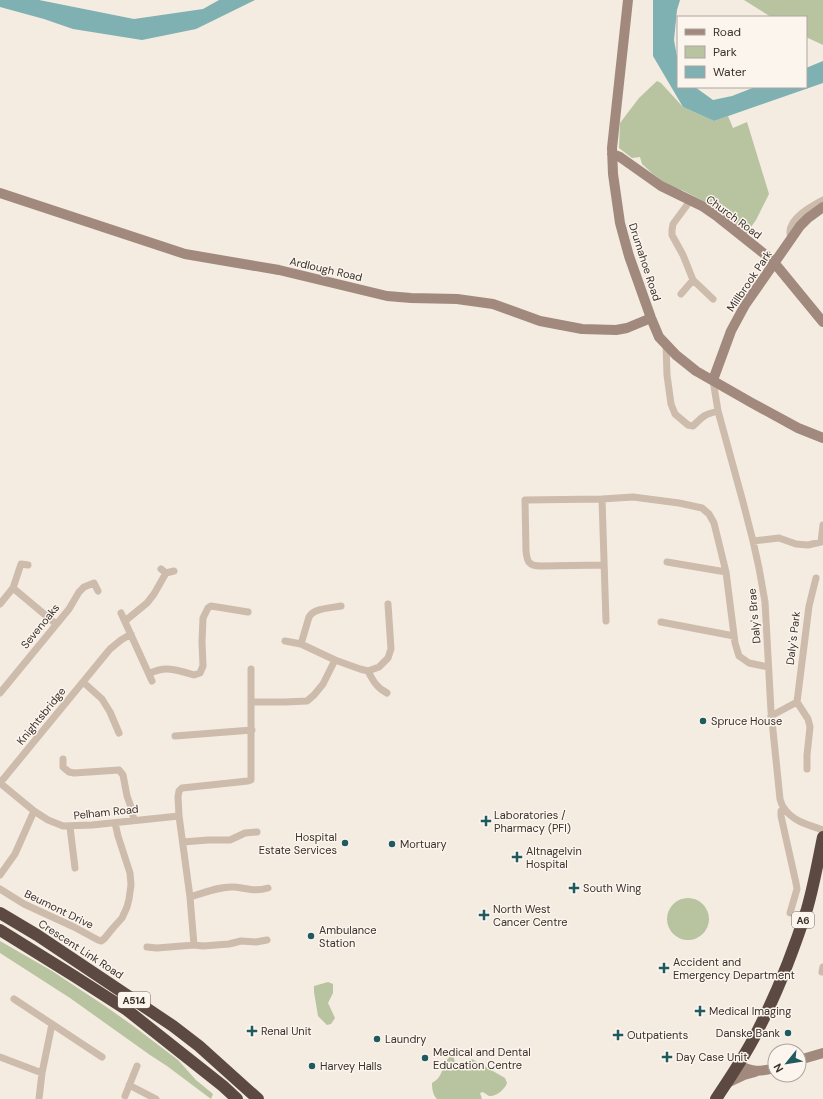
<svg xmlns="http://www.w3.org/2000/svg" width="823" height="1099" viewBox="0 0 823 1099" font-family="'DM Sans',sans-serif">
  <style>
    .green { fill: #b8c4a0 }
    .water { fill: #7fb0b2 }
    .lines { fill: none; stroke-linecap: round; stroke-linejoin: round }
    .street { stroke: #cdbbac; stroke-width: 7 }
    .secondary { stroke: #a18a7d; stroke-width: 10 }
    .highway { stroke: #5c4a42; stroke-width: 12 }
    .poi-dot { fill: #1f5a5e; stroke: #fbf5ee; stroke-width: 1.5 }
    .labels { text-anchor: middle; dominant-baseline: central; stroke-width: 3; stroke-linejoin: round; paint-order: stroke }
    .shield { fill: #fbf5ee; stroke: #756b66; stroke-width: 1 }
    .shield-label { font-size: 10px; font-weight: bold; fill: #3b302b }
    .street-label { font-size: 11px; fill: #3b302b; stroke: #fbf5ee }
    .poi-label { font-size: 11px; fill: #3b302b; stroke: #fbf5ee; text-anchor: start }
  </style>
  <rect width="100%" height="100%" fill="#f4ebe1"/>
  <path class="green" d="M 744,0 L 823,0 L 823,45 L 806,37 L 806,17 L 771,17 Z
    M 657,81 L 661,83 L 683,107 L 714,121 L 728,116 L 733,128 L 747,122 L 769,194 L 756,220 L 746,234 L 705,202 L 684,191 L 669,186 L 653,174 L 642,164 L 640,157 L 632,158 L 619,148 L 620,123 L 639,98 Z
    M667 919a21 21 0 1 1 42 0a21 21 0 1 1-42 0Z
    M 0,941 L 52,971 L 105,1006 L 132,1025 L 178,1060 L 196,1080 L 213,1094 L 211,1099 L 167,1066 L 150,1055 L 70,998 L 0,953 Z
    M 328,982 L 333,984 L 333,993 L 328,1003 L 335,1018 L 331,1024 L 327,1025 L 318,1016 L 314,992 L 314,986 Z
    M 453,1055 L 456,1066 L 461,1068 L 472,1059 L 505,1078 L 507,1083 C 505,1089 496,1097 489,1096 C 487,1095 485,1093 483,1092 L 480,1093 L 482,1099 L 437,1099 C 433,1095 432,1089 432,1083 C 435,1081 438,1079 439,1077 C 444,1070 444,1058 453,1055 Z"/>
  <path class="water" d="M 0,0 L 39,0 L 134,19 L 203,9 L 219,0 L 255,0 L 196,29 L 142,40 L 73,29 L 44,19 L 0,7 Z
    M 653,0 L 680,0 L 677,10 L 674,40 L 678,62 L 678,87 L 695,87 L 713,100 L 732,96 L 755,87 L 806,87 L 806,68 L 823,61 L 823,83 L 714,121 L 683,107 L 653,56 Z"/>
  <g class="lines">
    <path class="street" d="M 690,201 L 673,224 L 672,230 L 672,235 L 683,255 L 693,280 L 713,299
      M 791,239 C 791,237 790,235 790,233 C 789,218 812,206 823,200
      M 681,294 L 693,280
      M 666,344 L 667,375 L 671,404 L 675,414 L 688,425 L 693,426 C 704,415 704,415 718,411
      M 713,380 L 718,411 L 743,502 L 753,541 L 759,568 L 765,602 L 771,711 L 780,799 C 781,802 782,806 784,808 C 792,821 809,825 823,830
      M 602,499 L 606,621
      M 753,541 L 779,538 L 796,544 L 808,545 L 821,542 L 823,525
      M 667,562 L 726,572
      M 604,565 L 541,566 C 529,566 527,562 526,551 L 525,500 L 602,499 L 633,497 L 679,503 L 702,508 L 709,514 L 714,523 L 726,572 L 735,643 L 739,656 L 749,663 L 768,667
      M 161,569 L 166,573 L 174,571
      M 13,588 L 56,624
      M 0,604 L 13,588 L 21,564 L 28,565
      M 121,613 L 152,681
      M 125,621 L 147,603 L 154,594 L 166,573
      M 661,622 L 734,636
      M 131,634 L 121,640 L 110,649 L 0,783 L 34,811 L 48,820 L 63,826 L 92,825 L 179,816
      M 285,641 L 301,644 L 335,660 L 360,669 L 368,671 L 379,667 L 388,658 L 391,649 L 388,604
      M 301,644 L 309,617 C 314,608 331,608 341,606
      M 368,671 C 373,681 377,688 387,693
      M 149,674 C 165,665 178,670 194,675 L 200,673 L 203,666 L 202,642 L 203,618 L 208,608 L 211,606 L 248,612
      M 83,682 L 102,699 L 110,712 L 119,733
      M 0,693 L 69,609 L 79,592 L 84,587 L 94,583 L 98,591
      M 252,702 L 285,702 L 307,701 L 314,695 L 323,684 L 335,660
      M 797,702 L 808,719 L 810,727 L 807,755 L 807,769
      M 771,716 L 797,702 L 809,606 L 816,578
      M 175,736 L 252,730
      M 63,759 L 63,767 L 69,772 L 74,773 L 119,770 L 123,775 L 127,796 L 131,807 L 134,820
      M 784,808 L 781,811 L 781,816 L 796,883 L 797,889 L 790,913
      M 70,827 L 75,868
      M 183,842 L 208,840 L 230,840 L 245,833 L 257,832
      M 0,875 L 15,854 L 34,811
      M 0,889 L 24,904 L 74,927 L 98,940 L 101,941 L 104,939 L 113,928 L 122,918 L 127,907 L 129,899 L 131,885 L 130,873 L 118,836 L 115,823
      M 190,897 C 204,893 219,886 234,887 C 247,888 254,892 268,888
      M 194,945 L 190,897 L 179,816 L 178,797 L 179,791 L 182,788 L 248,781 L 251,780 L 251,669
      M 147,947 L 157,948 L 194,945 L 203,946 L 229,944 L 241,941 L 256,942 L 267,940
      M 822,972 L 823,967
      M 14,999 L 102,1057
      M 0,1057 L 42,1073
      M 129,1085 L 156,1099
      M 125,1096 L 137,1066
      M 39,1099 L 42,1073 L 52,1024"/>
    <path class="secondary" d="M 628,0 L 612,148 L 613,174 L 620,223 L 629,256 L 651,318 L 659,337 L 676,355 L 696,371 L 752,403 L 798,428 L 823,438
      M 612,154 L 620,157 L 661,186 L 702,206 L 718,217 L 772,260 L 823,322
      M 0,193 L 185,254 L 279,270 L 387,296 L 411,298 L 457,299 L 493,304 L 540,321 L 582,329 L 616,330 L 627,328 L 651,318
      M 713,380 L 731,331 L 745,305 L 800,226 L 808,218 L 823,207
      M 799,1060 L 823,1053
      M 738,1065 C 753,1072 759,1072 775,1068
      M 727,1083 L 744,1075 L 755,1072"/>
    <path class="highway" d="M 0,913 L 37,935 L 173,1026 L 199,1046 L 258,1099
      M 0,930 L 74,976 L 127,1010 L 223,1086 L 237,1099
      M 716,1099 C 731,1076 747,1053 759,1028 C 778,991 794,949 807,909 C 814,885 818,861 823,837"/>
  </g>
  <g class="poi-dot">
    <circle cx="703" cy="721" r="4"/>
    <path d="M484 815h4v4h4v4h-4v4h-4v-4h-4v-4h4z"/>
    <circle cx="345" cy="843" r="4"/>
    <circle cx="392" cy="844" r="4"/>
    <path d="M515 851h4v4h4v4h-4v4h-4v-4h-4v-4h4z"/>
    <path d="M572 882h4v4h4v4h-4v4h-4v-4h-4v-4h4z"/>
    <path d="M482 909h4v4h4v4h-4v4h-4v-4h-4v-4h4z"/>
    <circle cx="311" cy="936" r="4"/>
    <path d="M662 962h4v4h4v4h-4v4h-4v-4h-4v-4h4z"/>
    <path d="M698 1005h4v4h4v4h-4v4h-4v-4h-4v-4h4z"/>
    <path d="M250 1025h4v4h4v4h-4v4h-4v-4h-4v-4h4z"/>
    <circle cx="788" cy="1033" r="4"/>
    <path d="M616 1029h4v4h4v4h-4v4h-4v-4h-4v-4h4z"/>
    <circle cx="377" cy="1039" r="4"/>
    <path d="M665 1051h4v4h4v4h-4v4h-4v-4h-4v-4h4z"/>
    <circle cx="425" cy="1058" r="4"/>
    <circle cx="312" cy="1066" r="4"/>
  </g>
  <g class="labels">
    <g class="shield">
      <rect x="792" y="912" width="22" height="16" rx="3"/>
      <rect x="118" y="992" width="32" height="16" rx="3"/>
    </g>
    <g class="shield-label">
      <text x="803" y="920">A6</text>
      <text x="134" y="1000">A514</text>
    </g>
    <g class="street-label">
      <text transform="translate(734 217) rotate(36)">Church Road</text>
      <text transform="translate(645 262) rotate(72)">Drumahoe Road</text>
      <text transform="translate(326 269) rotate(13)">Ardlough Road</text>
      <text transform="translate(749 281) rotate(-56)">Millbrook Park</text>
      <text transform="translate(754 616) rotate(-95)">Daly's Brae</text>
      <text transform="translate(40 626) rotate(-51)">Sevenoaks</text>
      <text transform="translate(793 638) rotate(-83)">Daly's Park</text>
      <text transform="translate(41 716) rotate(-51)">Knightsbridge</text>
      <text transform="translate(106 812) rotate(-6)">Pelham Road</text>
      <text transform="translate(59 909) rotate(26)">Beumont Drive</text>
      <text transform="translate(81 949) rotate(33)">Crescent Link Road</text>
    </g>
    <g class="poi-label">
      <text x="711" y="721">Spruce House</text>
      <text x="494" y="815">Laboratories /<tspan x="494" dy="13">Pharmacy (PFI)</tspan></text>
      <text x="337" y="837" text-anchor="end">Hospital<tspan x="337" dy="13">Estate Services</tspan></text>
      <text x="400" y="844">Mortuary</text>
      <text x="526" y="851">Altnagelvin<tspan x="526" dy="13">Hospital</tspan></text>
      <text x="583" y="888">South Wing</text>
      <text x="493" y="909">North West<tspan x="493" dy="13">Cancer Centre</tspan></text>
      <text x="319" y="930">Ambulance<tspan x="319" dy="13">Station</tspan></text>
      <text x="673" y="962">Accident and<tspan x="673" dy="13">Emergency Department</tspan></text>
      <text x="709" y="1011">Medical Imaging</text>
      <text x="261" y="1031">Renal Unit</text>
      <text x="780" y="1033" text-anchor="end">Danske Bank</text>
      <text x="627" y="1035">Outpatients</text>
      <text x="385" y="1039">Laundry</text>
      <text x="433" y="1052">Medical and Dental<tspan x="433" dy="13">Education Centre</tspan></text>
      <text x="676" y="1057">Day Case Unit</text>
      <text x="320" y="1066">Harvey Halls</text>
    </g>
  </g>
  <rect x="677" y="16" width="130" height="72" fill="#fbf5ee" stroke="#aea6a0"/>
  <rect x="685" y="29" width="20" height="6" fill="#a18a7d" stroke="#aea6a0"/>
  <text x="713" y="36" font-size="12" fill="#3b302b">Road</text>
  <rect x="685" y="46" width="20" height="12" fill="#b8c4a0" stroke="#aea6a0"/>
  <text x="713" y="56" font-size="12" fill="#3b302b">Park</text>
  <rect x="685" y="66" width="20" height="12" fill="#7fb0b2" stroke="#aea6a0"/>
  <text x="713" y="76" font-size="12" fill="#3b302b">Water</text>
  <g transform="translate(787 1063) rotate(240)"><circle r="19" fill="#fbf5ee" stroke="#aea6a0"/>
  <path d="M0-3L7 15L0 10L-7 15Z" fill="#1f5a5e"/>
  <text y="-6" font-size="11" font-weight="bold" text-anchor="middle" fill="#3b302b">N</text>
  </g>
</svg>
